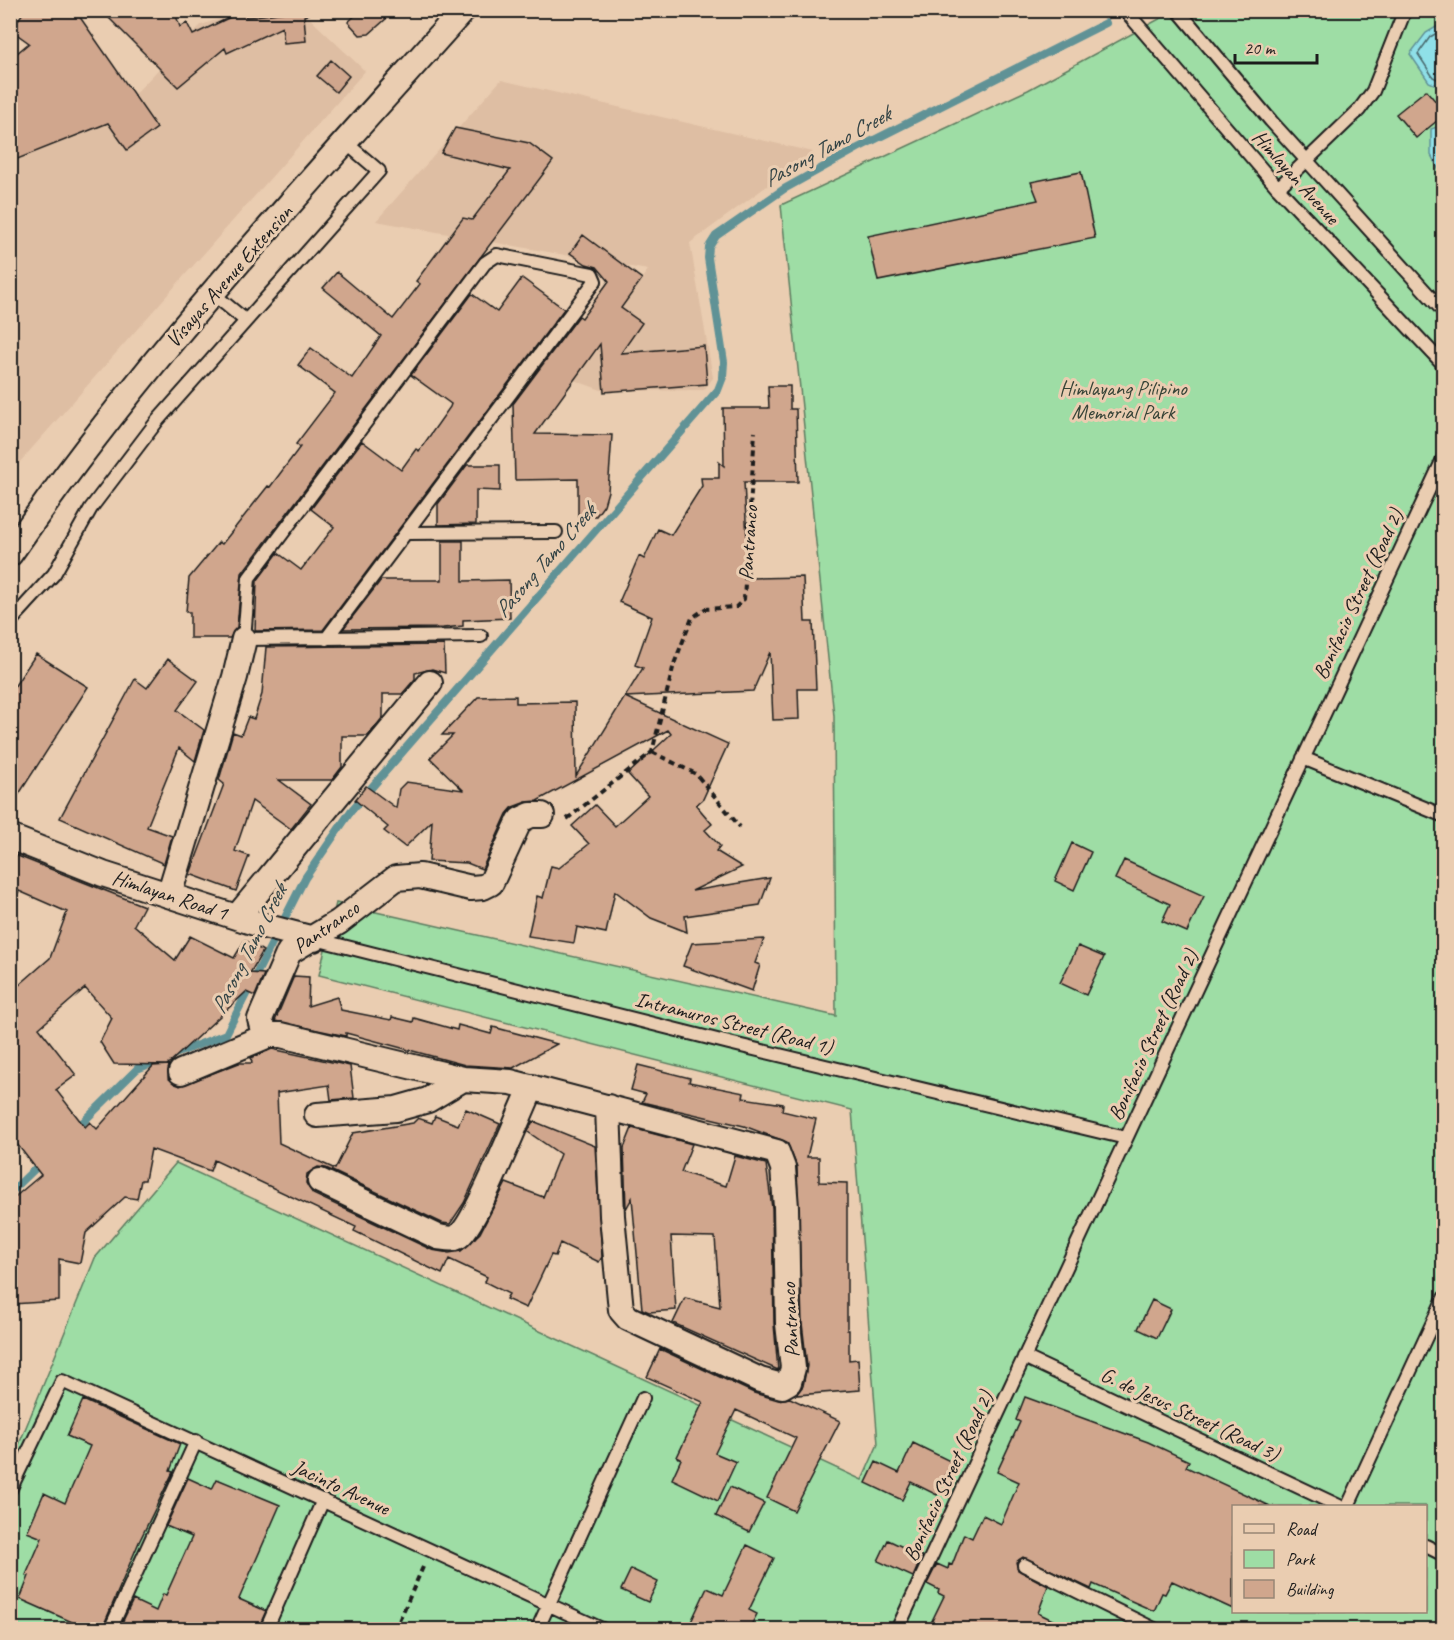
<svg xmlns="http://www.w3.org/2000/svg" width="1454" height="1640" viewBox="0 0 1454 1640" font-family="Caveat,sans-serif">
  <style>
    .built { fill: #debea3 }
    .green { fill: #9edda5; stroke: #5d7c60; stroke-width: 1.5; fill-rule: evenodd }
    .water { fill: #8fe0e8; stroke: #619296; stroke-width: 1.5 }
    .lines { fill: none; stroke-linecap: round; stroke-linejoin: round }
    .shore { stroke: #4a6a6e; stroke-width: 1.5 }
    .stream { stroke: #619296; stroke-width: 8 }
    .building { fill: #d0a68d; stroke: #1c1c1c; stroke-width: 1.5 }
    .lane-casing { stroke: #1c1c1c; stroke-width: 16 }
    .street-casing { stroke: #1c1c1c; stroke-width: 28 }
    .path { stroke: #1c1c1c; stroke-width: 4; stroke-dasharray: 6 4.5; stroke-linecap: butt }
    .lane { stroke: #eacdb1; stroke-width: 12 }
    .street { stroke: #eacdb1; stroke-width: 24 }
    .labels { text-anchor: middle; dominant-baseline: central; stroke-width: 6; stroke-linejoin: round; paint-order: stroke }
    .street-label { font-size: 21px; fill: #1c1c1c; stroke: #eacdb1 }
    .park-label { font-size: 21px; fill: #364337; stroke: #eacdb1 }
    .water-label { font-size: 22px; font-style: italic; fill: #334345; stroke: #eacdb1 }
  </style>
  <rect width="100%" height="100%" fill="#eacdb1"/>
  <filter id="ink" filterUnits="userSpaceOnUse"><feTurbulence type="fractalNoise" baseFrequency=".0167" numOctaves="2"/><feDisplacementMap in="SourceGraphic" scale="12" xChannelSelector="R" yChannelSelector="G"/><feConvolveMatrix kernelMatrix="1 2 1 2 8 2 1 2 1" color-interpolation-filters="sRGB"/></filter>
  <g filter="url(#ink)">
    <path class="built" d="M 244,11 L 302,11 L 365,71 L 11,472 L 11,162 L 106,124 L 201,25 Z
      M 501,80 L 813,152 L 690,243 L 713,378 L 704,390 L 604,391 L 568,378 L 648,270 L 376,221 Z"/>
    <path class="green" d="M 1174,11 L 1443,11 L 1443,1629 L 11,1630 L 11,1464 L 95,1258 L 176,1163 L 862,1480 L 878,1444 L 852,1110 L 319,975 L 336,903 L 836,1016 L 834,716 L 781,205 L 1028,90 ZM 1234,1506 L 1426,1506 L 1426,1612 L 1234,1612 Z"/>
    <path class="water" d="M 1443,23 L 1444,24 L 1443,88 L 1429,82 L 1410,54 L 1426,33 Z
      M 1443,125 L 1444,125 L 1443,178 L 1431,155 L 1431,129 Z"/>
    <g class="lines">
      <path class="shore" d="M 1444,29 L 1430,37 L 1418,54 L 1433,77 L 1444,82"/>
      <path class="stream" d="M 172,1055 L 226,1034 L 305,878 L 351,811 L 718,390 L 723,377 L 724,362 L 708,258 L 709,247 L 716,236 L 784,189 L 858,148 L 1106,23
        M 74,1131 L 137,1069 L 157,1061
        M 10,1193 L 43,1161"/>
    </g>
    <path class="building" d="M 25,10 L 75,10 L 157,128 L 127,150 L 108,123 L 10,162 L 10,59 L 29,43 L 11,30 Z
      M 101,10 L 174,10 L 180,27 L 187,23 L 193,35 L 243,11 L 246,17 L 302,10 L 310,10 L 311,13 L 304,16 L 306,41 L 284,43 L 282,27 L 227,53 L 225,48 L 178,87 Z
      M 361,10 L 396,10 L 369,34 L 360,35 L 348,22 Z
      M 331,60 L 349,76 L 336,92 L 317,76 Z
      M 1426,90 L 1443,110 L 1443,116 L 1416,138 L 1396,114 Z
      M 455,128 L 529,143 L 553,161 L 242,573 L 237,627 L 230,638 L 190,638 L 190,612 L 186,612 L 189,578 L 219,542 L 222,544 L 268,486 L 270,487 L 300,447 L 296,444 L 335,393 L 298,365 L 311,348 L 352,378 L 381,336 L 323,288 L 337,272 L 393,319 L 420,284 L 416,281 L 463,218 L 472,220 L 510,170 L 441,153 Z
      M 1081,172 L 1095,238 L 878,281 L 868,236 L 1038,200 L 1031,182 Z
      M 583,235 L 642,279 L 621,308 L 642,323 L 621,353 L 704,346 L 707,384 L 604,392 L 600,344 L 535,434 L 612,435 L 608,491 L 604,505 L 596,516 L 578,516 L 578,479 L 515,480 L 513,404 L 579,316 L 582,318 L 609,281 L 597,267 L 586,264 L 570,253 Z
      M 522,278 L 564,309 L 323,630 L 255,631 L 257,581 L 278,553 L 301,570 L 334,527 L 311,509 L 362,441 L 401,470 L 416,449 L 419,451 L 450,407 L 451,404 L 411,375 L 472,294 L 497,312 Z
      M 768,386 L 790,386 L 790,409 L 796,409 L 798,482 L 744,482 L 749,578 L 803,577 L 805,622 L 813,622 L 816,689 L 798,689 L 799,719 L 773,720 L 770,652 L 753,691 L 625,697 L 728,744 L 703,799 L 696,805 L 712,824 L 705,830 L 720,846 L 716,851 L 742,867 L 692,891 L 770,878 L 760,905 L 685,916 L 687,932 L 651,918 L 615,891 L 606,933 L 577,927 L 574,943 L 528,936 L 537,896 L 543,898 L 551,866 L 559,868 L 589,844 L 572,826 L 595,805 L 615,826 L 648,796 L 628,774 L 671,734 L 668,730 L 537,801 L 526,802 L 513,807 L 507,814 L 482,869 L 467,863 L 429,861 L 432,821 L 405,847 L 384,831 L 388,827 L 355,800 L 366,786 L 396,808 L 399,789 L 406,782 L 463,790 L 430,758 L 453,735 L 442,735 L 478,697 L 516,696 L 516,703 L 575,702 L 576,776 L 643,668 L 635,665 L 652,617 L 619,602 L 639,556 L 644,559 L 658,529 L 671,535 L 702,486 L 701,478 L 719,478 L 719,462 L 724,466 L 723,408 L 769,408 Z
      M 467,465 L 500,465 L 500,491 L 476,490 L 476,524 L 438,525 L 438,504 Z
      M 442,541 L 463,541 L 463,581 L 509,580 L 510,618 L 463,620 L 463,626 L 443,628 L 343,629 L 381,580 L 442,580 Z
      M 444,645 L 445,673 L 432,669 L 415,673 L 415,679 L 402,694 L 383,694 L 383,717 L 368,736 L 342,736 L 342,767 L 332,780 L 279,780 L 311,804 L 291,829 L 252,801 L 235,851 L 249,856 L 236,891 L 190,874 L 224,784 L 219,780 L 233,732 L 241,735 L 248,717 L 254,719 L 262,694 L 266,647 Z
      M 36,654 L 88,687 L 10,808 L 10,693 Z
      M 168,659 L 198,681 L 177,710 L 204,730 L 195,761 L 179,748 L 147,827 L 172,836 L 164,864 L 60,818 L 135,679 L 147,688 Z
      M 1072,843 L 1091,852 L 1074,890 L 1055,881 Z
      M 10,853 L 144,906 L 134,925 L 175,960 L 190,936 L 234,958 L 245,940 L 263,951 L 250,973 L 264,974 L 255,996 L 246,992 L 167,1065 L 114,1064 L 100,1042 L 112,1018 L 85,988 L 39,1028 L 76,1075 L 56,1090 L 85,1127 L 90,1122 L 97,1129 L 153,1066 L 169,1065 L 168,1078 L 180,1086 L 239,1063 L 252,1063 L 251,1058 L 272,1049 L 350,1066 L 354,1098 L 331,1100 L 329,1085 L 277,1093 L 279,1143 L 335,1169 L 353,1133 L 413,1123 L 418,1118 L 432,1123 L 435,1116 L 458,1125 L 466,1109 L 500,1124 L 464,1203 L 450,1224 L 442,1223 L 326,1168 L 318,1167 L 307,1174 L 306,1183 L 313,1194 L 432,1250 L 449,1253 L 461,1251 L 480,1233 L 506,1183 L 543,1197 L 560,1154 L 528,1132 L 533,1121 L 595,1146 L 602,1257 L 599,1262 L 560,1243 L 555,1256 L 551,1255 L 526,1308 L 506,1299 L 509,1294 L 485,1282 L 487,1277 L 449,1259 L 442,1274 L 354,1231 L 356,1227 L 214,1160 L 210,1171 L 151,1149 L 145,1180 L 141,1180 L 137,1199 L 125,1197 L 86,1233 L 80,1263 L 59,1259 L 59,1301 L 12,1304 L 10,1201 L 41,1175 L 10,1135 L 10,993 L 50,958 L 67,912 L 19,891 L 10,908 Z
      M 1124,860 L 1204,896 L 1187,932 L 1162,921 L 1170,904 L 1115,879 Z
      M 764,939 L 755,963 L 760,965 L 752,991 L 683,966 L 692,943 Z
      M 1078,946 L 1104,957 L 1086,995 L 1060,983 Z
      M 294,976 L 309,977 L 308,1006 L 337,997 L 341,1010 L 391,1020 L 392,1017 L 413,1022 L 414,1018 L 457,1030 L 458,1025 L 491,1034 L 493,1027 L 557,1044 L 513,1068 L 465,1065 L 346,1033 L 346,1036 L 275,1021 Z
      M 638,1065 L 690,1078 L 689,1082 L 744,1093 L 743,1098 L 783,1104 L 782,1111 L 816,1119 L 807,1157 L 819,1157 L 819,1182 L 847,1183 L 847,1330 L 849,1330 L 849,1360 L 858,1359 L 860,1390 L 796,1395 L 803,1386 L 807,1366 L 802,1323 L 797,1167 L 787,1142 L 744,1126 L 642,1102 L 646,1094 L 631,1090 Z
      M 632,1128 L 692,1144 L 681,1172 L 726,1186 L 735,1156 L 766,1164 L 772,1208 L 774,1324 L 778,1370 L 673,1323 L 685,1298 L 720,1307 L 715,1237 L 671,1236 L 676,1310 L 649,1312 L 642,1309 L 632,1198 L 626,1209 L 624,1148 Z
      M 1152,1300 L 1171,1309 L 1157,1338 L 1138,1329 Z
      M 660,1349 L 754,1393 L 778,1400 L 790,1398 L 840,1421 L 794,1511 L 767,1498 L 796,1438 L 736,1410 L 715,1453 L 736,1462 L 718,1501 L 672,1479 L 681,1459 L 677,1457 L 703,1402 L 647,1377 Z
      M 1025,1397 L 1148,1442 L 1189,1461 L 1186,1467 L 1270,1506 L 1233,1506 L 1233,1609 L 1172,1581 L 1165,1594 L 1162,1593 L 1154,1611 L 1093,1584 L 1091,1589 L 1023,1557 L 1016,1562 L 1018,1570 L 1048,1586 L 1038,1613 L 1071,1629 L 928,1629 L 944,1596 L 938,1593 L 939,1590 L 927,1584 L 937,1564 L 948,1569 L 949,1564 L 952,1565 L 964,1534 L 972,1538 L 983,1515 L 1001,1524 L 1019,1482 L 997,1472 L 1020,1422 L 1016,1420 Z
      M 83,1400 L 180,1444 L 170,1471 L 173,1472 L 139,1542 L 102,1629 L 69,1629 L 72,1622 L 20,1599 L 29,1576 L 26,1575 L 42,1538 L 27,1532 L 44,1493 L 65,1503 L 90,1446 L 67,1436 Z
      M 913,1443 L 952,1462 L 937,1495 L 911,1482 L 902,1500 L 866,1483 L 876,1462 L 899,1473 Z
      M 188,1478 L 212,1489 L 217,1479 L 280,1505 L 239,1599 L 266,1611 L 258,1629 L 119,1629 L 133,1600 L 156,1611 L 163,1594 L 166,1595 L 192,1537 L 166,1526 Z
      M 730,1487 L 764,1503 L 749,1532 L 716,1516 Z
      M 888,1540 L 922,1556 L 913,1577 L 878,1561 Z
      M 747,1545 L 774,1558 L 749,1610 L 757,1614 L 749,1629 L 703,1629 L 690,1624 L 707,1588 L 723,1595 Z
      M 631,1569 L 658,1582 L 648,1602 L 621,1590 Z"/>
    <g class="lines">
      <defs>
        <path id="lane" d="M 1125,10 L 1278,188 L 1444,365
          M 1178,10 L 1271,121 L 1444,312
          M 1278,188 L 1359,110 L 1373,91 L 1405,10
          M 212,293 L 245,320
          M 408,533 L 556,532
          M 10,622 L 54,574 L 91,508 L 158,420 L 379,171 L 345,142
          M 326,639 L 595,281 L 592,274 L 497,255 L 485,263 L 249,578 L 244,639 L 481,636
          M 1303,758 L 1444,816
          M 315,939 L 729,1043 L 1126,1138
          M 1024,1357 L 1339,1506
          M 10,1490 L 62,1381 L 604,1630
          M 1348,1506 L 1444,1298
          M 1426,1546 L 1444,1555
          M 1024,1565 L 1156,1630
          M 110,1630 L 196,1441
          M 266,1630 L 323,1500
          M 537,1630 L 643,1398
          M 897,1630 L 1444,457"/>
        <path id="street" d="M 10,554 C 144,359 306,186 463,10
          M 542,815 L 531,815 L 520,820 L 491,883 L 483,887 L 471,888 L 420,876 L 396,878 L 339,922 L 289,952 L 260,1019 L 262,1027 L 269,1035 L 281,1035 L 463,1079 L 511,1082 L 777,1152 L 783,1168 L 786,1207 L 788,1324 L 793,1368 L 789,1382 L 782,1386 L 760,1380 L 628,1318 L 621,1310 L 612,1216 L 608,1107
          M 10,837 L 103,874 L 264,926 L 314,939
          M 169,895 L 235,677 L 244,639
          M 237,917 L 430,683
          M 181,1072 L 269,1035
          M 317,1115 L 396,1109 L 428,1100 L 463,1079
          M 320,1181 L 438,1237 C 446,1238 454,1241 460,1235 C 478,1220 519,1114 532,1087"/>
      </defs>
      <use href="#lane" class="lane-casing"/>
      <use href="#street" class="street-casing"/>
      <path class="path" d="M 652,752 L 696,774 L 740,827
        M 567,819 L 652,752 L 674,664 L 692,618 L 705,609 L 736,607 L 744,599 L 755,432
        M 395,1630 L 423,1567"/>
      <use href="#lane" class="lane"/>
      <use href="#street" class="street"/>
    </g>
  </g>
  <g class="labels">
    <g class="street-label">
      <text transform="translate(1296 177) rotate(48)">Himlayan Avenue</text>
      <text transform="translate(229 276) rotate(-49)">Visayas Avenue Extension</text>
      <text transform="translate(748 543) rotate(-86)">Pantranco</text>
      <text transform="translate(1358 594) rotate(-65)">Bonifacio Street (Road 2)</text>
      <text transform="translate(170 895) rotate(18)">Himlayan Road 1</text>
      <text transform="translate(326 927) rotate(-35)">Pantranco</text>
      <text transform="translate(734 1023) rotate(14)">Intramuros Street (Road 1)</text>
      <text transform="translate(1153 1035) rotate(-65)">Bonifacio Street (Road 2)</text>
      <text transform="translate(790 1320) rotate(-93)">Pantranco</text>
      <text transform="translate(1190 1414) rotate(25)">G. de Jesus Street (Road 3)</text>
      <text transform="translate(948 1476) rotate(-65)">Bonifacio Street (Road 2)</text>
      <text transform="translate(341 1487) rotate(25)">Jacinto Avenue</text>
    </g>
    <g class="park-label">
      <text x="1123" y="388">Himlayang Pilipino<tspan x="1123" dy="24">Memorial Park</tspan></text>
    </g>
    <g class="water-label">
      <text transform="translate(827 147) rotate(-29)">Pasong Tamo Creek</text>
      <text transform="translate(545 561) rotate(-49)">Pasong Tamo Creek</text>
      <text transform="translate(249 949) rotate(-63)">Pasong Tamo Creek</text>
    </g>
  </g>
  <rect width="1454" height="1640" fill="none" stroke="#eacdb1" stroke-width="36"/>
  <rect x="18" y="18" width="1418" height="1604" fill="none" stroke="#1c1c1c" stroke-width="2" filter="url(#ink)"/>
  <rect x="1232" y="1505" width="195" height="108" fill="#eacdb1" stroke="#988675" stroke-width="1.5"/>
  <rect x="1244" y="1524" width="30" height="9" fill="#eacdb1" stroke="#988675" stroke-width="1.5"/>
  <text x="1286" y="1535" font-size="18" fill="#1c1c1c">Road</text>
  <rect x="1244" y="1550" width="30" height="18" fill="#9edda5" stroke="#988675" stroke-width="1.5"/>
  <text x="1286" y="1565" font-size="18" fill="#1c1c1c">Park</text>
  <rect x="1244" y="1580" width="30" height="18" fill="#d0a68d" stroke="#988675" stroke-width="1.5"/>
  <text x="1286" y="1595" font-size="18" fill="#1c1c1c">Building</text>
  <path d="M1235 54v9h82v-9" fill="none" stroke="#1c1c1c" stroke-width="3"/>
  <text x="1244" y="54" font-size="18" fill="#1c1c1c" stroke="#eacdb1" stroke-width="4.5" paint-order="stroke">20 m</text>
</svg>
